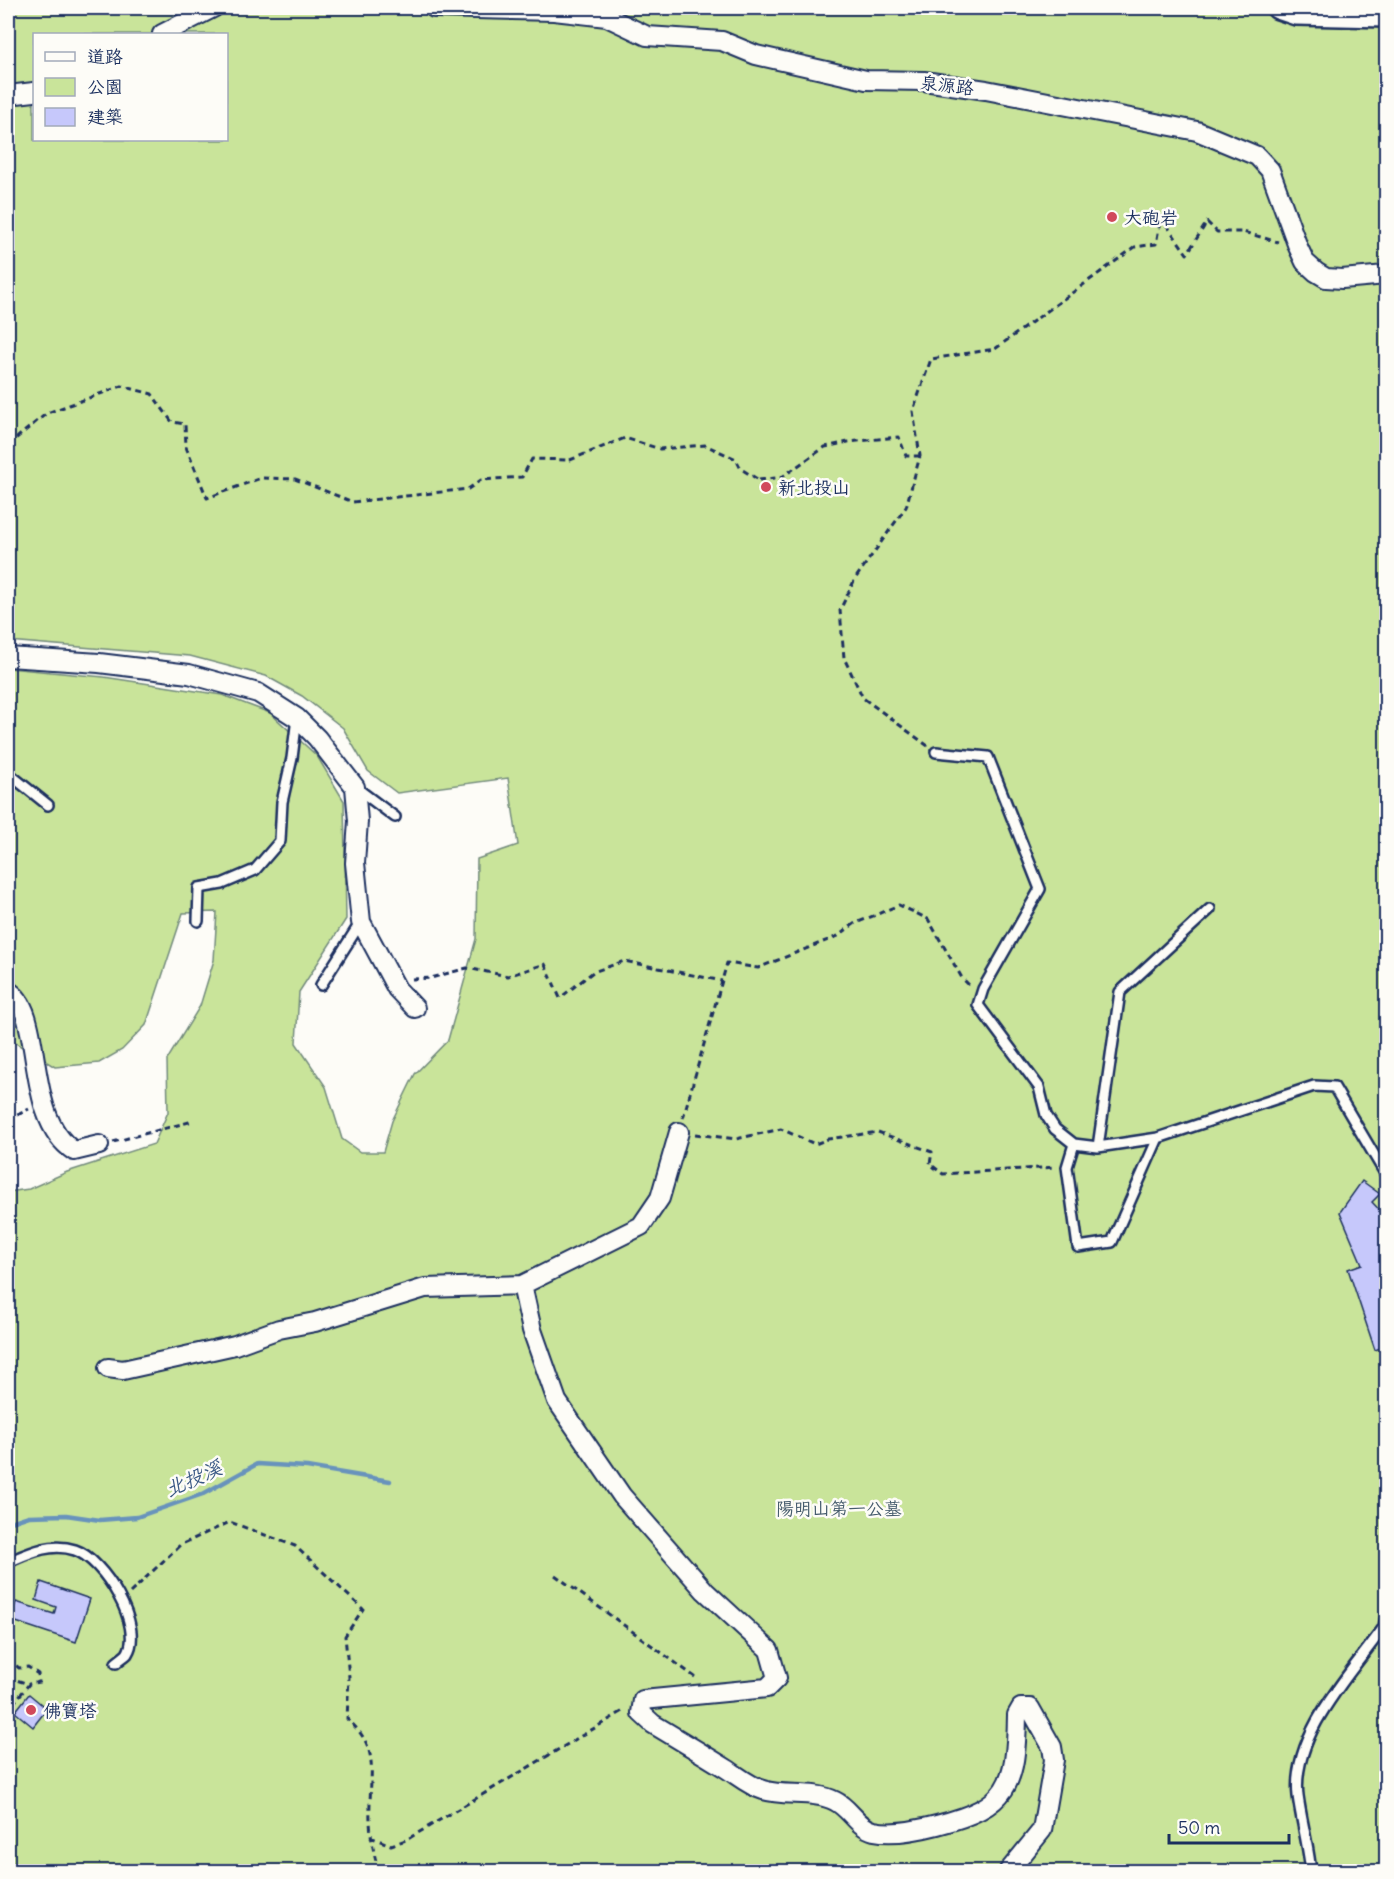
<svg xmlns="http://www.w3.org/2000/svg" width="1394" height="1879" viewBox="0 0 1394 1879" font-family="Delius,'LXGW WenKai TC',sans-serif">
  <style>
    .green { fill: #c9e49a; stroke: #728a7c; stroke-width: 1.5; fill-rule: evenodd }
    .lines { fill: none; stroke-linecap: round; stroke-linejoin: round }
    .stream { stroke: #6793bc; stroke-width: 4.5 }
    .building { fill: #c6c8fb; stroke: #1b2f5e; stroke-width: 1.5 }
    .service-casing { stroke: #1b2f5e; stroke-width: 14 }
    .minor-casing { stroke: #1b2f5e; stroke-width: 22 }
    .tertiary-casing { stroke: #1b2f5e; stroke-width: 26 }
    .path { stroke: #1b2f5e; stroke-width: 3; stroke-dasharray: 6 4.5; stroke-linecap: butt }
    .service { stroke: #fdfcf7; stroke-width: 9 }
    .minor { stroke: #fdfcf7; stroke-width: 18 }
    .tertiary { stroke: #fdfcf7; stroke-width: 21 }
    .poi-dot { fill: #d1495b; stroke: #fdfcf7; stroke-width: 2 }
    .labels { text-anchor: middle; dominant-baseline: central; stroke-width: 5; stroke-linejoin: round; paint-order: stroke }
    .street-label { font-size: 18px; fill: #1b2f5e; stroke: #fdfcf7 }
    .poi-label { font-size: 18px; fill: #1b2f5e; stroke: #fdfcf7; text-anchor: start }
    .park-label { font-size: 18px; fill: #465c6d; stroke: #fdfcf7 }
    .water-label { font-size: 20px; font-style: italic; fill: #3a5885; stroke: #fdfcf7 }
  </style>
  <rect width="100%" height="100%" fill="#fdfcf7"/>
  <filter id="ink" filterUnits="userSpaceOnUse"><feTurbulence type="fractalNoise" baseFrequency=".0167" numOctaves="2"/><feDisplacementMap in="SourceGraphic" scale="12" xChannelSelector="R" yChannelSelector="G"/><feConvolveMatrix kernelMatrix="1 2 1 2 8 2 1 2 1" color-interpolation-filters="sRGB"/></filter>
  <g filter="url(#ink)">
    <path class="green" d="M 8,8 L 1253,8 C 1294,27 1342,23 1386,23 L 1386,1871 L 8,1871 L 8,1192 L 29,1189 L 67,1172 L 154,1144 L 168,1112 L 167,1060 L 200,1006 L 214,960 L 217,912 L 183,913 L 146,1025 L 122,1050 L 99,1063 L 55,1067 L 9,1039 L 8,668 L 104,677 L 222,695 L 270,713 L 317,756 L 344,801 L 346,919 L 299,992 L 296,1043 L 326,1087 L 342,1139 L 360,1152 L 383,1152 L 392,1121 L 415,1074 L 448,1040 L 476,939 L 477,859 L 518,845 L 508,778 L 397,793 L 368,771 L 343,728 L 302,696 L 266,676 L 190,656 L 8,641 ZM 34,34 L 226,34 L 226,140 L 34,140 Z"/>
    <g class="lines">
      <path class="stream" d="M 8,1523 L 29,1516 L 66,1515 L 100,1520 L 137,1517 L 203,1494 L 257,1464 L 307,1467 L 390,1481"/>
    </g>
    <path class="building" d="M 1362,1181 L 1380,1194 L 1372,1202 L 1386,1217 L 1386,1346 L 1375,1350 L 1348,1269 L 1362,1264 L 1340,1212 Z
      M 41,1582 L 90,1599 L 76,1642 L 10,1620 L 16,1602 L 54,1614 L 56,1607 L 36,1600 Z
      M 29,1694 L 47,1709 L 33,1727 L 15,1712 Z"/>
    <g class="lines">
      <defs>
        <path id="service" d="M 936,752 L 988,757 L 1040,889 L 983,989 L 978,1005 L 1039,1087 L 1046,1115 L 1055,1129 L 1074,1144 L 1098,1147 L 1158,1138 L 1314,1086 L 1334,1087 L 1386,1175
          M 8,773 L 48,805
          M 355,787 L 395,817
          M 198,921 L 199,888 L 222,884 L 255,870 L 280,841 L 282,802 L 292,758 L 297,718
          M 321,985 L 361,922
          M 1074,1144 L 1067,1167 L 1078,1247 L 1112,1242 L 1158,1138
          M 1098,1147 L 1120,992 L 1210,909
          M 8,1562 C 29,1553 51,1542 75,1550 C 103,1559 145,1627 127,1654 C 124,1657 119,1660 116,1663
          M 1309,1872 L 1310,1864 C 1307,1841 1301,1818 1298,1796 C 1291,1735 1351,1673 1384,1627 L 1386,1616"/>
        <path id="minor" d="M 434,8 L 554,11 L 607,17 L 647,36 L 722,41 L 756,55 L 866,80 L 924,81 L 986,90 L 1197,131 L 1257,156 L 1270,170 L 1298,247 L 1305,262 L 1316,272 L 1326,278 L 1342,279 L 1386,275
          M 162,34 L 213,8
          M 8,95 L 34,92
          M 8,657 L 99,663 L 189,674 L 258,693 L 297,718 L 317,738 L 355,787 L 358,821 L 355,863 L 361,922 L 397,989 L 415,1008
          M 8,991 C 46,1011 22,1117 74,1151 L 99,1145
          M 679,1132 L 660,1198 L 641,1226 L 522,1285 L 532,1330 L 557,1401 L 622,1496 L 705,1591 L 769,1650 L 777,1678 L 767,1688 L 643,1700 L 641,1713 L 653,1724 C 678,1739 703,1754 727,1769 C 738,1776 750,1786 763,1790 C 785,1797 814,1790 835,1801 C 850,1808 857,1827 874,1831 C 894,1835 918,1830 937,1825 C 1009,1807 1016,1785 1017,1715 L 1021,1708 L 1030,1708 L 1052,1747 L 1054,1760 L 1042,1830 L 1008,1872
          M 108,1368 L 123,1370 L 235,1345 L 279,1329 L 315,1322 L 425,1288 L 522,1285"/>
        <path id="tertiary" d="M 1278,8 L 1296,14 L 1386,16"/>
      </defs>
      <use href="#service" class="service-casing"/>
      <use href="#minor" class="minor-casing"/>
      <use href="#tertiary" class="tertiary-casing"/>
      <path class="path" d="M 8,445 L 47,413 L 122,386 L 152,394 L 172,422 L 185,424 L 186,447 L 207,498 L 261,478 L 295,479 L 353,502 L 468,489 L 481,480 L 522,477 L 532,459 L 570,460 L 625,438 L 660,449 L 705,445 L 736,459 L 741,469 L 759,480
        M 759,480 L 782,477 L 825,447 L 848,442 L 899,437 L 906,456 L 920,456
        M 928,746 L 863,698 L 844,658 L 840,610 L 855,579 L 906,507 L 920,456 L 913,411 L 931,359 L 995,349 L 1135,247 L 1156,244 L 1161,217 L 1187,254 L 1207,222 L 1217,232 L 1243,232 L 1278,242
        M 412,979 L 431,978 L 467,968 L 508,976 L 545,964 L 560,998 L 593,972 L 624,961 L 722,981
        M 683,1118 L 727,963 L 758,968 L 838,936 L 854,924 L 899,905 L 928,919 L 962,978 L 971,987
        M 8,1120 L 29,1109
        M 695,1134 L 736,1139 L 781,1129 L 815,1144 L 828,1139 L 878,1132 L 932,1152 L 930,1164 L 943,1174 L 1056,1167
        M 113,1142 L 193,1121
        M 555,1575 L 695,1677
        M 130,1593 L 180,1545 L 230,1522 L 295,1546 L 363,1609 L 345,1636 L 349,1677 L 347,1719 C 378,1746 371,1766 370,1803 C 369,1827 372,1849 379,1872
        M 8,1659 L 19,1668 L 28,1667 L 38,1674 L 39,1682 L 29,1684 L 8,1710
        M 8,1677 L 28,1684
        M 370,1837 L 391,1845 L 406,1840 L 625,1710"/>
      <use href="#service" class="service"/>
      <use href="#minor" class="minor"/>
      <use href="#tertiary" class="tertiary"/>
    </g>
  </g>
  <g class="poi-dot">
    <circle cx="1112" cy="217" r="6"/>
    <circle cx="766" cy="487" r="6"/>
    <circle cx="31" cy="1710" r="6"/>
  </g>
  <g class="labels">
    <g class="street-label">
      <text transform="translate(947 85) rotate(7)">泉源路</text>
    </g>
    <g class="poi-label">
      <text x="1124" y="217">大砲岩</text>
      <text x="778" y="487">新北投山</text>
      <text x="43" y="1710">佛寶塔</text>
    </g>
    <g class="park-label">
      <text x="839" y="1508">陽明山第一公墓</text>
    </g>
    <g class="water-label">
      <text transform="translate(193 1478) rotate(-24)">北投溪</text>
    </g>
  </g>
  <rect width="1394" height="1879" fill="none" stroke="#fdfcf7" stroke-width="30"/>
  <rect x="15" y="15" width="1364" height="1849" fill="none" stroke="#1b2f5e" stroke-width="2" filter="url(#ink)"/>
  <rect x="33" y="33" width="195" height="108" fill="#fdfcf7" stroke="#a3aaba" stroke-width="1.5"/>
  <rect x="45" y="52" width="30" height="9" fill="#fdfcf7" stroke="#a3aaba" stroke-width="1.5"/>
  <text x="87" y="63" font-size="18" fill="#1b2f5e">道路</text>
  <rect x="45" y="78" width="30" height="18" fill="#c9e49a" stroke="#a3aaba" stroke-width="1.5"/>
  <text x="87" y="93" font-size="18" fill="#1b2f5e">公園</text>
  <rect x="45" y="108" width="30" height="18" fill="#c6c8fb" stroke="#a3aaba" stroke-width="1.5"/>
  <text x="87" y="123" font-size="18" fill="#1b2f5e">建築</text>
  <path d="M1169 1834v9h120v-9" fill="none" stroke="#1b2f5e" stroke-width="3"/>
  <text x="1178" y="1834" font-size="18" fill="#1b2f5e" stroke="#fdfcf7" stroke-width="4.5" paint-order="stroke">50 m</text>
</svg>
